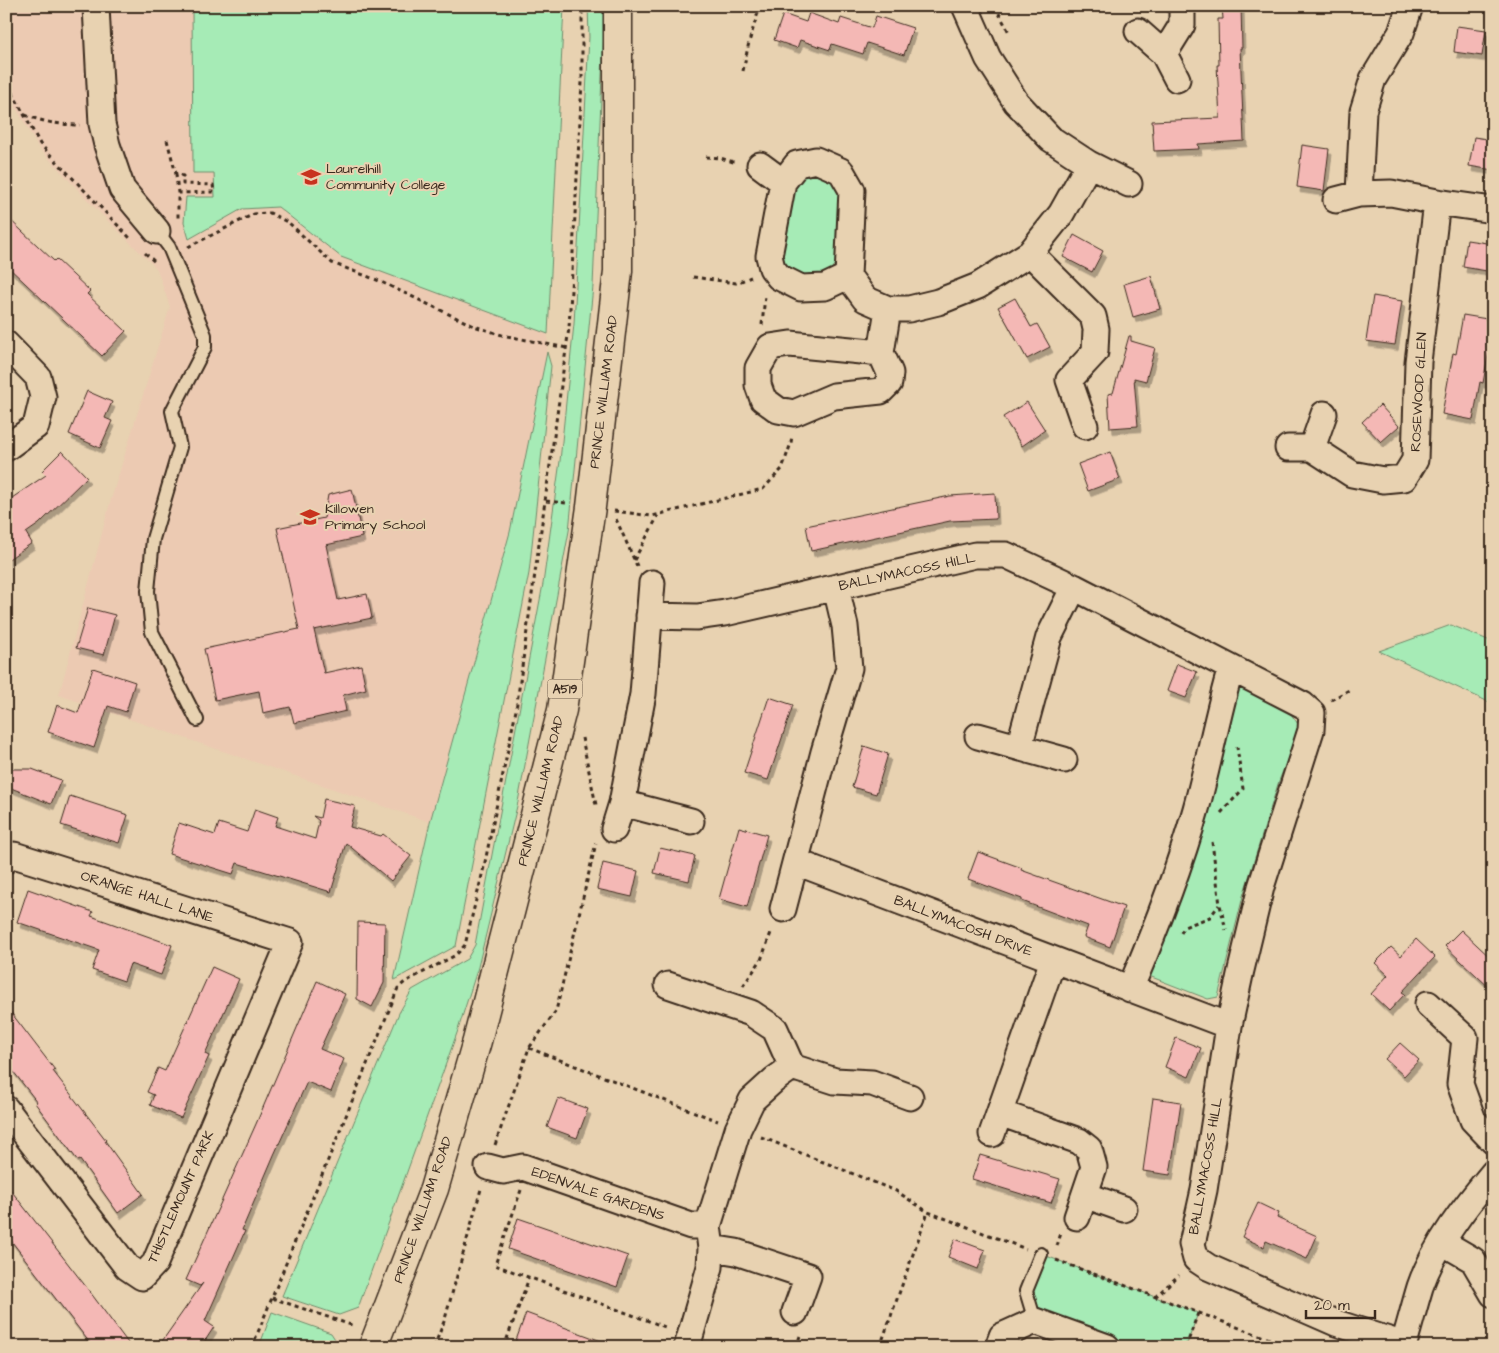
<svg xmlns="http://www.w3.org/2000/svg" width="1499" height="1353" viewBox="0 0 1499 1353" font-family="'Architects Daughter',sans-serif">
  <style>
    .built { fill: #eccab2 }
    .green { fill: #a6ebb6; stroke: #708a6a }
    .building { fill: #f4b8b5; stroke: #3b2a1e; filter: url(#shadow) }
    .lines { fill: none; stroke-linecap: round; stroke-linejoin: round }
    .service-casing { stroke: #3b2a1e; stroke-width: 16 }
    .minor-casing { stroke: #3b2a1e; stroke-width: 29 }
    .primary-casing { stroke: #3b2a1e; stroke-width: 31 }
    .path { stroke: #3b2a1e; stroke-width: 3; stroke-dasharray: 4 4; stroke-linecap: butt }
    .service { stroke: #e8d2b1; stroke-width: 12 }
    .minor { stroke: #e8d2b1; stroke-width: 25 }
    .primary { stroke: #e8d2b1; stroke-width: 28 }
    .labels { text-anchor: middle; dominant-baseline: central; stroke-width: 4; stroke-linejoin: round; paint-order: stroke }
    .shield { fill: #e8d2b1; stroke: #6f5c4a; stroke-width: 1 }
    .shield-label { font-size: 12px; font-weight: bold; fill: #3b2a1e }
    .poi-label { font-size: 14px; fill: #3b2a1e; stroke: #e8d2b1; text-anchor: start }
    .street-label { font-size: 14px; fill: #3b2a1e; stroke: #e8d2b1 }
  </style>
  <defs>
    <filter id="shadow"><feDropShadow dx="3" dy="5.5" stdDeviation="0" flood-color="#0004"/></filter>
  </defs>
  <rect width="100%" height="100%" fill="#e8d2b1"/>
  <filter id="ink" filterUnits="userSpaceOnUse"><feTurbulence type="fractalNoise" baseFrequency=".02" numOctaves="2"/><feDisplacementMap in="SourceGraphic" scale="10" xChannelSelector="R" yChannelSelector="G"/><feConvolveMatrix kernelMatrix="1 2 1 2 8 2 1 2 1" color-interpolation-filters="sRGB"/></filter>
  <g filter="url(#ink)">
    <path class="built" d="M 6,6 L 564,6 L 547,352 L 510,532 L 430,822 L 59,695 L 110,503 L 170,307 L 157,269 L 95,208 L 38,147 L 6,90 Z"/>
    <path class="green" d="M 192,6 L 564,6 L 548,334 L 341,257 L 278,207 L 242,209 L 189,239 L 184,222 L 186,197 L 215,197 L 214,173 L 193,173 Z
      M 588,6 L 605,6 L 593,286 L 569,531 L 518,802 L 478,967 L 457,1033 L 358,1308 L 339,1315 L 282,1296 L 399,1013 L 412,990 L 467,959 L 475,945 L 543,584 L 560,461 L 574,324 L 589,37 Z
      M 815,170 L 831,177 L 840,188 L 840,256 L 830,271 L 818,279 L 788,272 L 779,262 L 788,188 L 802,171 Z
      M 547,352 L 551,366 L 529,573 L 456,946 L 394,980 L 430,822 L 510,532 Z
      M 1451,625 L 1493,642 L 1493,704 L 1379,651 Z
      M 1245,687 L 1291,714 L 1300,727 L 1279,781 L 1243,896 L 1218,997 L 1208,999 L 1149,976 L 1236,689 Z
      M 1041,1254 L 1198,1313 L 1186,1347 L 1107,1347 L 1035,1321 L 1026,1291 Z
      M 272,1312 L 331,1333 L 340,1347 L 259,1347 Z"/>
    <path class="building" d="M 1222,6 L 1241,6 L 1242,48 L 1240,48 L 1244,141 L 1198,144 L 1199,149 L 1154,151 L 1152,121 L 1220,118 L 1217,65 L 1219,65 L 1218,19 L 1223,19 Z
      M 809,13 L 839,24 L 841,18 L 872,28 L 876,16 L 913,28 L 904,55 L 867,43 L 863,54 L 832,44 L 830,50 L 800,40 L 797,48 L 774,40 L 783,14 L 806,22 Z
      M 1457,26 L 1486,30 L 1482,56 L 1454,52 Z
      M 1474,137 L 1493,140 L 1493,170 L 1469,166 Z
      M 1302,145 L 1329,149 L 1324,191 L 1297,187 Z
      M 6,216 L 54,261 L 56,259 L 90,291 L 87,294 L 126,331 L 102,356 L 6,265 Z
      M 1074,235 L 1103,251 L 1092,272 L 1063,257 Z
      M 1467,240 L 1493,244 L 1493,272 L 1463,267 Z
      M 1151,276 L 1160,309 L 1133,317 L 1124,284 Z
      M 1373,296 L 1402,301 L 1395,345 L 1366,341 Z
      M 1015,298 L 1031,327 L 1037,324 L 1050,347 L 1027,359 L 998,307 Z
      M 1463,315 L 1493,320 L 1493,328 L 1483,383 L 1480,382 L 1473,420 L 1442,414 L 1453,353 L 1456,354 Z
      M 1129,336 L 1131,336 L 1131,341 L 1155,348 L 1146,381 L 1134,378 L 1138,426 L 1110,428 L 1108,394 L 1113,393 Z
      M 87,391 L 112,402 L 105,418 L 112,421 L 100,448 L 69,434 Z
      M 1027,402 L 1045,430 L 1022,446 L 1003,417 Z
      M 1380,405 L 1399,426 L 1381,442 L 1362,422 Z
      M 62,451 L 87,477 L 39,524 L 26,533 L 32,543 L 6,561 L 6,502 L 46,475 L 42,471 Z
      M 1110,452 L 1120,479 L 1088,491 L 1078,464 Z
      M 352,489 L 362,537 L 326,545 L 338,600 L 367,594 L 372,618 L 314,630 L 324,673 L 361,665 L 366,689 L 343,695 L 346,711 L 294,723 L 290,707 L 263,713 L 259,691 L 215,700 L 204,649 L 299,629 L 277,528 L 324,518 L 328,495 Z
      M 995,493 L 996,519 L 950,521 L 811,551 L 806,526 L 950,496 Z
      M 88,608 L 115,615 L 104,655 L 76,648 Z
      M 1177,664 L 1197,672 L 1186,698 L 1167,691 Z
      M 93,668 L 135,682 L 126,712 L 108,706 L 94,748 L 48,732 L 57,705 L 78,713 Z
      M 769,697 L 793,705 L 768,780 L 744,773 Z
      M 864,746 L 888,754 L 876,794 L 852,787 Z
      M 6,769 L 32,769 L 61,780 L 51,804 L 6,786 Z
      M 70,796 L 128,815 L 119,843 L 61,825 Z
      M 324,799 L 355,806 L 350,827 L 381,836 L 383,834 L 411,856 L 391,881 L 346,843 L 331,892 L 237,863 L 233,874 L 169,854 L 179,823 L 215,835 L 219,823 L 247,832 L 255,809 L 278,817 L 275,826 L 315,839 L 319,821 L 313,816 L 320,818 Z
      M 739,827 L 767,835 L 747,907 L 719,899 Z
      M 660,848 L 695,856 L 689,881 L 654,873 Z
      M 978,852 L 1022,868 L 1021,870 L 1124,907 L 1110,947 L 1084,937 L 1088,926 L 1022,901 L 1022,899 L 968,879 Z
      M 603,863 L 638,871 L 632,897 L 597,889 Z
      M 28,889 L 93,912 L 91,916 L 172,945 L 161,975 L 130,964 L 124,981 L 92,970 L 99,950 L 17,922 Z
      M 358,922 L 385,923 L 384,983 L 372,1007 L 357,999 Z
      M 1461,930 L 1493,960 L 1493,991 L 1445,946 Z
      M 1416,939 L 1435,957 L 1402,992 L 1405,994 L 1389,1011 L 1371,994 L 1388,975 L 1375,963 L 1391,947 L 1401,956 Z
      M 212,967 L 239,979 L 205,1054 L 209,1056 L 181,1118 L 150,1105 L 154,1095 L 147,1092 L 158,1068 L 165,1071 Z
      M 317,981 L 345,994 L 320,1049 L 344,1059 L 331,1092 L 307,1082 L 274,1155 L 242,1230 L 245,1231 L 205,1321 L 214,1327 L 201,1347 L 158,1347 L 203,1283 L 200,1286 L 186,1280 L 256,1124 Z
      M 6,1006 L 55,1070 L 53,1071 L 106,1140 L 105,1141 L 143,1194 L 118,1213 L 80,1160 L 78,1161 L 35,1103 L 37,1102 L 6,1062 Z
      M 1176,1038 L 1201,1048 L 1189,1077 L 1165,1067 Z
      M 1400,1043 L 1419,1060 L 1404,1076 L 1385,1059 Z
      M 558,1098 L 588,1109 L 577,1138 L 547,1127 Z
      M 1153,1098 L 1181,1102 L 1170,1175 L 1143,1171 Z
      M 980,1155 L 1060,1179 L 1051,1203 L 972,1179 Z
      M 6,1184 L 87,1288 L 131,1347 L 93,1347 L 49,1290 L 6,1234 Z
      M 1258,1203 L 1279,1213 L 1277,1218 L 1317,1236 L 1307,1259 L 1266,1241 L 1264,1247 L 1242,1237 Z
      M 518,1218 L 628,1256 L 617,1287 L 508,1249 Z
      M 955,1239 L 985,1250 L 978,1269 L 948,1257 Z
      M 526,1313 L 612,1345 L 612,1347 L 526,1347 L 515,1343 Z"/>
    <g class="lines">
      <defs>
        <path id="service" d="M 157,231 L 169,247 L 205,335 L 205,347 L 172,411 L 180,447 L 153,539 L 148,591 L 152,632 L 197,720
          M 1035,1321 L 1026,1291 L 1041,1254"/>
        <path id="minor" d="M 96,6 L 102,124 L 107,145 L 122,189 L 157,231
          M 965,6 L 988,58 L 1016,102 L 1051,139 L 1089,164 L 1129,184
          M 1138,31 L 1164,54 L 1177,79
          M 1164,54 L 1182,25 L 1182,6
          M 760,165 L 783,182
          M 1359,194 L 1363,111 L 1373,79 L 1401,33 L 1410,6
          M 1336,200 L 1359,194 L 1391,193 L 1437,202 L 1493,210
          M 1030,253 L 1093,316 L 1096,329 L 1095,352 L 1069,380 L 1085,426
          M 848,276 L 825,287 L 801,288 L 779,277 L 772,268 L 769,256 L 783,182 L 797,164 L 816,160 L 841,171 L 852,190 L 848,276 L 865,299 L 888,309 L 909,309 L 938,302 L 978,286 L 1030,253 L 1061,214 L 1089,164
          M 6,344 L 38,377 L 43,397 L 36,426 L 6,448
          M 881,353 L 790,344 L 770,347 L 758,368 L 758,385 L 763,399 L 778,410 L 794,413 L 834,396 L 881,391 L 889,383 L 890,373 L 881,353 L 888,309
          M 1288,448 L 1312,448 L 1352,474 L 1383,480 L 1404,478 L 1415,460 L 1418,362 L 1437,202
          M 1312,448 L 1324,414
          M 649,616 L 697,617 L 725,613 L 975,555 L 1006,555 L 1074,587 L 1303,705 L 1312,713 L 1311,730 L 1261,887 L 1241,970 L 1229,1026 L 1204,1190 L 1192,1244 L 1196,1259 L 1208,1267 L 1336,1323 L 1404,1345
          M 978,736 L 1064,760
          M 1019,747 L 1049,637 L 1074,587
          M 622,803 L 691,821
          M 614,829 L 622,803 L 643,694 L 652,583
          M 6,860 L 14,855 L 290,942 L 155,1263 L 142,1277 L 127,1267 L 6,1109
          M 796,862 L 1229,1026
          M 783,909 L 824,752 L 849,668 L 845,626 L 836,588
          M 668,985 L 751,1013 L 775,1029 L 792,1067
          M 1130,989 C 1155,931 1179,870 1196,809 C 1209,762 1217,715 1231,668
          M 1428,1004 L 1465,1038 L 1460,1084 L 1473,1120 L 1493,1141
          M 1000,1113 L 1079,1141 L 1089,1149 L 1094,1167 L 1077,1217
          M 992,1134 L 1053,960
          M 488,1167 L 503,1171 L 523,1167 L 691,1226 L 708,1226
          M 1085,1195 L 1124,1209
          M 1442,1242 L 1473,1260 L 1493,1294
          M 711,1248 L 736,1252 L 808,1276 L 795,1312
          M 687,1347 L 710,1267 L 711,1248 L 708,1226 L 738,1129 L 752,1100 L 774,1080 L 792,1067 L 835,1081 L 872,1083 L 910,1097
          M 998,1347 L 1002,1336 L 1035,1321 L 1107,1347
          M 1403,1347 C 1409,1327 1414,1307 1420,1287 C 1434,1246 1466,1205 1493,1173"/>
        <path id="primary" d="M 373,1347 L 434,1189 L 477,1041 L 562,710 L 591,507 L 618,271 L 618,6"/>
      </defs>
      <use href="#service" class="service-casing"/>
      <use href="#minor" class="minor-casing"/>
      <use href="#primary" class="primary-casing"/>
      <path class="path" d="M 995,6 L 1010,34
        M 743,71 L 749,42 L 760,6
        M 6,78 L 11,90 L 40,144 L 130,238
        M 25,115 C 43,122 60,125 80,125
        M 167,140 L 176,174 L 183,176 L 183,184 L 213,185 L 214,192 L 178,193 L 178,219
        M 706,157 L 720,158 L 737,163
        M 176,174 L 178,193
        M 188,247 L 254,214 L 270,213 L 289,223 L 332,263 L 377,280 L 474,326 L 502,335 L 567,348
        M 145,253 L 155,262
        M 693,277 L 736,283 L 751,277
        M 762,325 L 765,296
        M 546,501 L 566,503
        M 614,511 L 652,516 L 763,489 L 782,469 L 791,443 L 792,435
        M 616,519 L 637,566
        M 634,560 L 658,516
        M 1331,700 L 1349,690
        M 582,738 L 596,805
        M 1221,813 L 1243,789 L 1237,747
        M 1212,842 L 1220,905 L 1226,930
        M 1181,933 L 1184,927 L 1210,917 L 1219,905
        M 743,986 L 761,960 L 772,930
        M 529,1048 L 718,1121
        M 761,1137 L 896,1191 L 928,1212 L 1026,1249
        M 495,1145 L 529,1048 L 556,1011 L 596,843
        M 521,1190 L 495,1265 L 668,1328
        M 1057,1246 L 1061,1233
        M 1056,1260 L 1291,1347
        M 1155,1297 L 1179,1275
        M 272,1298 L 354,1326
        M 252,1347 L 398,988 L 405,982 L 456,955 L 465,945 L 484,867 L 516,710 L 569,328 L 582,82 L 582,6
        M 434,1347 L 445,1319 L 481,1189
        M 504,1347 L 529,1278
        M 796,1347 L 800,1336
        M 880,1347 L 928,1212
        M 1186,1347 L 1198,1313"/>
      <use href="#service" class="service"/>
      <use href="#minor" class="minor"/>
      <use href="#primary" class="primary"/>
    </g>
  </g>
  <defs>
    <symbol id="school-bare" viewBox="-9 -9 18 18"><path d="M0-5L7-2L0 1L-7-2ZM-4 1L0 2.5L4 1V4Q0 6-4 4Z" fill="#c8321e" stroke="#e8d2b1" stroke-width="2.5" paint-order="stroke"/></symbol>
  </defs>
  <g fill-rule="evenodd">
    <use href="#school-bare" x="297" y="163" width="28" height="28"/>
    <use href="#school-bare" x="296" y="503" width="28" height="28"/>
  </g>
  <g class="labels">
    <rect class="shield" x="547.5" y="679.5" width="35" height="19" rx="4"/>
    <g class="shield-label">
      <text x="565" y="689">A519</text>
    </g>
    <g class="poi-label">
      <text x="326" y="169">Laurelhill<tspan x="326" dy="16">Community College</tspan></text>
      <text x="325" y="509">Killowen<tspan x="325" dy="16">Primary School</tspan></text>
    </g>
    <g class="street-label">
      <text transform="translate(604 392) rotate(-83)">PRINCE WILLIAM ROAD</text>
      <text transform="translate(1419 392) rotate(-87)">ROSEWOOD GLEN</text>
      <text transform="translate(907 572) rotate(-12)">BALLYMACOSS HILL</text>
      <text transform="translate(541 791) rotate(-76)">PRINCE WILLIAM ROAD</text>
      <text transform="translate(147 897) rotate(18)">ORANGE HALL LANE</text>
      <text transform="translate(963 926) rotate(21)">BALLYMACOSH DRIVE</text>
      <text transform="translate(1206 1166) rotate(-80)">BALLYMACOSS HILL</text>
      <text transform="translate(598 1194) rotate(19)">EDENVALE GARDENS</text>
      <text transform="translate(181 1197) rotate(-66)">THISTLEMOUNT PARK</text>
      <text transform="translate(423 1210) rotate(-71)">PRINCE WILLIAM ROAD</text>
    </g>
  </g>
  <rect width="1499" height="1353" fill="none" stroke="#e8d2b1" stroke-width="25"/>
  <rect x="12" y="12" width="1474" height="1328" fill="none" stroke="#3b2a1e" stroke-width="2" filter="url(#ink)"/>
  <path d="M1306 1310v8h69v-8" fill="none" stroke="#3b2a1e" stroke-width="2.5"/>
  <text x="1314" y="1310" font-size="15" fill="#3b2a1e" stroke="#e8d2b1" stroke-width="4" paint-order="stroke">20 m</text>
</svg>
